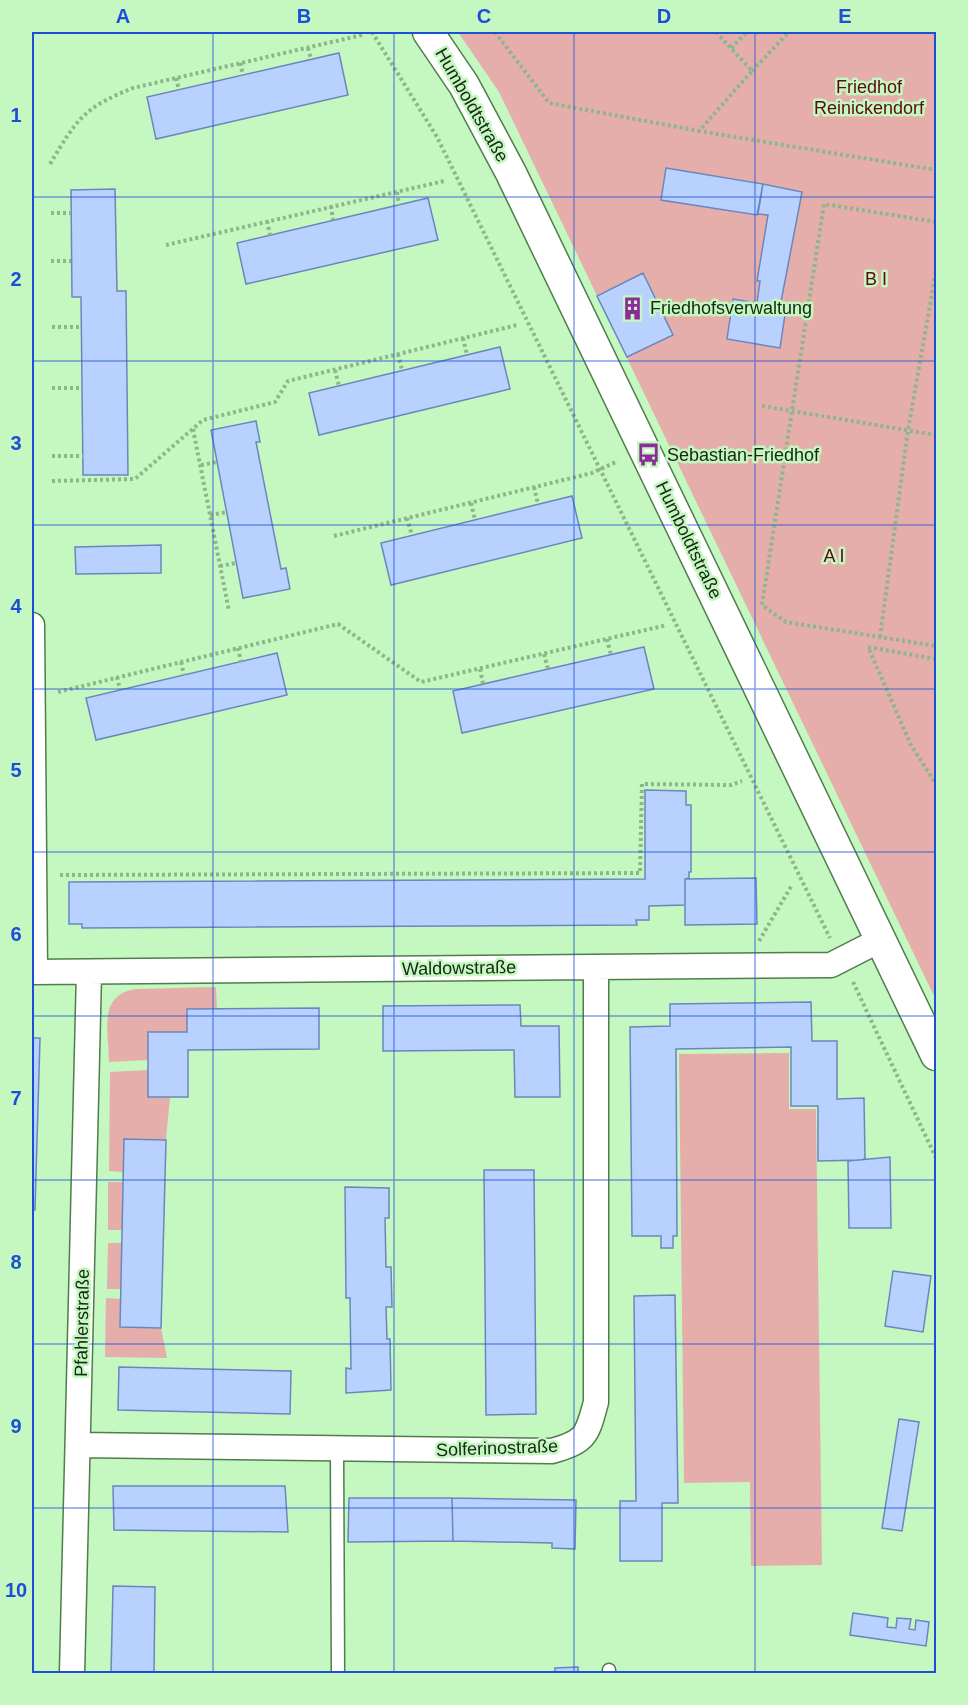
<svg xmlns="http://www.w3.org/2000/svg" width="968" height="1705" viewBox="0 0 968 1705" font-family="Arial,sans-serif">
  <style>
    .green { fill: #e5aeab }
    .building { fill: #b9d1fe; stroke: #6a87bd; stroke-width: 1.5 }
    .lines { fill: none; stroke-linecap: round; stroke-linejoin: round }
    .service-casing { stroke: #507d4c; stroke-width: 15 }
    .minor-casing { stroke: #507d4c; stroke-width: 27 }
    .tertiary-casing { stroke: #507d4c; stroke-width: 33 }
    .path { stroke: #8eb68a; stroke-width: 4; stroke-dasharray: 3 3; stroke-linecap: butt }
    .service { stroke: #fff; stroke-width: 12 }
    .minor { stroke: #fff; stroke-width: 24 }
    .tertiary { stroke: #fff; stroke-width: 30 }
    .grid { fill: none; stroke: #1d4ed8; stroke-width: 1.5; stroke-opacity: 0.55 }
    .labels { text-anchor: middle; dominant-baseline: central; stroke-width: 5; stroke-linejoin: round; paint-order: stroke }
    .park-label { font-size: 18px; fill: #5d0a13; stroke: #c5f7c0 }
    .street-label { font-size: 18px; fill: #152813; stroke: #c5f7c0 }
    .poi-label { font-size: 18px; fill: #152813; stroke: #c5f7c0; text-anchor: start }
    .neatline { fill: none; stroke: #1d4ed8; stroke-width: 2 }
    .grid-label { font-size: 20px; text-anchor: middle; font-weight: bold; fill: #1d4ed8 }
  </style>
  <rect width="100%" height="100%" fill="#c5f7c0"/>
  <path class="green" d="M 458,32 L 936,32 L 936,1000 L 499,92 Z
    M 216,987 L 217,1009 L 187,1009 L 187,1032 L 148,1032 L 148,1060 L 109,1062 C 109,1031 97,995 136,989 Z
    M 789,1053 L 789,1109 L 816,1109 L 822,1565 L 751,1566 L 750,1482 L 684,1483 L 679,1054 Z
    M 148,1070 L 149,1097 L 170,1097 L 166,1140 L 125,1139 L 123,1172 L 109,1171 L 110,1072 Z
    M 108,1182 L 123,1182 L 122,1230 L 108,1230 Z
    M 108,1243 L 122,1243 L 121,1289 L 107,1289 Z
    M 106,1298 L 121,1299 L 120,1327 L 161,1328 L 167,1358 L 105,1357 Z"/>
  <path class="building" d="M 339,53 L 348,95 L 156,139 L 147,97 Z
    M 666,168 L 763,184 L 757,215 L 661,200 Z
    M 763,184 L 802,192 L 780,307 L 757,303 L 760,281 L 757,281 L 768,215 L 758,214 Z
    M 115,189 L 117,291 L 126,291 L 128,475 L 83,475 L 81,297 L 72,297 L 71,190 Z
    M 428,198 L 438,240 L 246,284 L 237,243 Z
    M 643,273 L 673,335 L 627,357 L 597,296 Z
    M 733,299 L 786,308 L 780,348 L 727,339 Z
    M 500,347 L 510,389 L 319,435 L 309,393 Z
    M 256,421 L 260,442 L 256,442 L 281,569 L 286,568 L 290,589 L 243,598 L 211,430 Z
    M 572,496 L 582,538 L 391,585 L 381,543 Z
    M 161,545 L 161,573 L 76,574 L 75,547 Z
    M 644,647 L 654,689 L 462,733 L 453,691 Z
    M 277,653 L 287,695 L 96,740 L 86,698 Z
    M 645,790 L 686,791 L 686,805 L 691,805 L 691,872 L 689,872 L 689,878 L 685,879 L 685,905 L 649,906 L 649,920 L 636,920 L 637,925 L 82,928 L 82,924 L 69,924 L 69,882 L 645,879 Z
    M 756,878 L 757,924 L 685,925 L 685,879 Z
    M 811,1002 L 812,1041 L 837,1041 L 837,1099 L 864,1098 L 865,1158 L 862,1160 L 818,1161 L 818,1106 L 791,1106 L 791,1047 L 676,1049 L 677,1236 L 673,1236 L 673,1248 L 661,1248 L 661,1236 L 632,1236 L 630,1027 L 670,1026 L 670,1004 Z
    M 520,1005 L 521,1026 L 559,1026 L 560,1097 L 515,1097 L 514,1050 L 383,1051 L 383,1006 Z
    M 319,1008 L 319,1049 L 188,1050 L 188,1097 L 148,1097 L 148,1032 L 187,1032 L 187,1009 Z
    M 32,1038 L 40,1038 L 35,1210 L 32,1210 Z
    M 124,1139 L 166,1140 L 161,1328 L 120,1327 Z
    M 890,1157 L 891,1228 L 849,1228 L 848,1161 Z
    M 484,1170 L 534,1170 L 536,1414 L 486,1415 Z
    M 345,1187 L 389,1188 L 389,1218 L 385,1218 L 386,1267 L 391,1267 L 392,1307 L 386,1307 L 387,1339 L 390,1339 L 391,1390 L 346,1393 L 346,1368 L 351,1369 L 350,1298 L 346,1298 Z
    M 893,1271 L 931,1276 L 923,1332 L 885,1326 Z
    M 675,1295 L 678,1503 L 662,1503 L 662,1561 L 620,1561 L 620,1501 L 636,1501 L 634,1296 Z
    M 119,1367 L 291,1371 L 290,1414 L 118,1410 Z
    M 899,1419 L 919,1422 L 902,1531 L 882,1528 Z
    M 113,1486 L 285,1486 L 288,1532 L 114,1530 Z
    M 349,1498 L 452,1498 L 453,1541 L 348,1542 Z
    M 452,1498 L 576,1500 L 575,1549 L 552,1548 L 552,1543 L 453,1541 Z
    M 113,1586 L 155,1587 L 154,1674 L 111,1674 Z
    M 853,1613 L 888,1618 L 887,1627 L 896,1628 L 897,1618 L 911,1619 L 909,1629 L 915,1630 L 916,1620 L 929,1622 L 926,1646 L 850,1635 Z
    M 578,1667 L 578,1674 L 510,1674 L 555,1672 L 555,1668 Z"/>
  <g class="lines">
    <defs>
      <path id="service" d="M 337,1450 L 338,1674
        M 609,1670 L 609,1674"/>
      <path id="minor" d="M 32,625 L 35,972
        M 32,972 L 831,965 L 880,940
        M 79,1445 L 552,1451 C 587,1441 587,1435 596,1402 L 596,967
        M 72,1674 L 89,972"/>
      <path id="tertiary" d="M 428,32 L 464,85 L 511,173 L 936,1055"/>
    </defs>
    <use href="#service" class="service-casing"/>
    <use href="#minor" class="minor-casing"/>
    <use href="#tertiary" class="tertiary-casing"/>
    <path class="path" d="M 372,32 L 437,137 L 830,938
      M 495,32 L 549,103 L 699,131
      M 716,32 L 752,71 L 699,131 L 936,170
      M 308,48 L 311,59
      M 731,48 L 747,32
      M 240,63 L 243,75
      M 752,71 L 789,32
      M 176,78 L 179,90
      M 50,164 C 77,119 83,108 133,88 L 362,35
      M 397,192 L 399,205
      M 331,206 L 333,220
      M 51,213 L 71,213
      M 267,221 L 270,235
      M 936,222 L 824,204 L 762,605 L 786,622 L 936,646
      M 166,245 L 444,181
      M 51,261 L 71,261
      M 52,327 L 81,327
      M 463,338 L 467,355
      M 398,354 L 402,370
      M 335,370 L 339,386
      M 52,388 L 82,388
      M 762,406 L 936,435
      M 193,429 L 229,611
      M 52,456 L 83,456
      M 201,465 L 217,462
      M 52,481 L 135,479 L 203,420 L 275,402 L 288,381 L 517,325
      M 534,487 L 538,504
      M 471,503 L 475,520
      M 210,515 L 227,512
      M 407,518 L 412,535
      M 334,536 L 592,473 L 618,461
      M 220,566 L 236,563
      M 880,637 L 908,430 L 936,271
      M 607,639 L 611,655
      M 238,648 L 241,662
      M 544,654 L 548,669
      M 936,659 L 868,647 L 911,745 L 936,784
      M 181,662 L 184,675
      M 480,669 L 483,684
      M 117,677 L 120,690
      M 58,692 L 338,624 L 421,682 L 667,625
      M 60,875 L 640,873 L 642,784 L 731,785 L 742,781
      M 759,941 L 792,885
      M 853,982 L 936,1158"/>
    <use href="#service" class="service"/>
    <use href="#minor" class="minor"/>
    <use href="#tertiary" class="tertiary"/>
  </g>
  <path class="grid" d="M 213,32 L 213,1674M 394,32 L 394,1674M 574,32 L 574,1674M 755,32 L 755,1674M 32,197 L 936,197M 32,361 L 936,361M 32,525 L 936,525M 32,689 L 936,689M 32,852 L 936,852M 32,1016 L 936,1016M 32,1180 L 936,1180M 32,1344 L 936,1344M 32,1508 L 936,1508"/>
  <defs>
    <symbol id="building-bare" viewBox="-9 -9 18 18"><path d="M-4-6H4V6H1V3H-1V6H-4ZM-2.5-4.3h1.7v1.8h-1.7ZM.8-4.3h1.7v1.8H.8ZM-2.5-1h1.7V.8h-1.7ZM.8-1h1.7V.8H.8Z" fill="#8a2d97" stroke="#c5f7c0" stroke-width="2.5" paint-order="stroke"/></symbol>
    <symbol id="bus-bare" viewBox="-9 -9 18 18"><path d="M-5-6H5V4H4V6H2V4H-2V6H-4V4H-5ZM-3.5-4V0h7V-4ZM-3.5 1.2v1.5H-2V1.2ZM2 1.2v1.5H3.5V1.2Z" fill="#8a2d97" stroke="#c5f7c0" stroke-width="2.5" paint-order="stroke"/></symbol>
  </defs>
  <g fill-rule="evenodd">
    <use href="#building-bare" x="616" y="292" width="33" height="33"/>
    <use href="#bus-bare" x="632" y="438" width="33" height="33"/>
  </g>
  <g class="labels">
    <g class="park-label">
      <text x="869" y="87">Friedhof<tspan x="869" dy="21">Reinickendorf</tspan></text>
      <text x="876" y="279">B I</text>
      <text x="834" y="556">A I</text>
    </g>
    <g class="street-label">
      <text transform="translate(472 105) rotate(60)">Humboldtstraße</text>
      <text transform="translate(689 540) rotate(64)">Humboldtstraße</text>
      <text transform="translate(459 968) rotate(-1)">Waldowstraße</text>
      <text transform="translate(82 1323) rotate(-89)">Pfahlerstraße</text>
      <text transform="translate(497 1448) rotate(-2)">Solferinostraße</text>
    </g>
    <g class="poi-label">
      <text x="650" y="308">Friedhofsverwaltung</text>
      <text x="667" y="455">Sebastian-Friedhof</text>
    </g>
  </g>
  <rect width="968" height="1705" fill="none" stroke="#c5f7c0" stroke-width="66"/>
  <rect x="33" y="33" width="902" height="1639" class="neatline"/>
  <g class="grid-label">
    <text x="123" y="23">A</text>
    <text x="304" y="23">B</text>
    <text x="484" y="23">C</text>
    <text x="664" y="23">D</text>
    <text x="845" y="23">E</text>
    <text x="16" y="122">1</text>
    <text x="16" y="286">2</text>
    <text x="16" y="450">3</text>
    <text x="16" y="613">4</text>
    <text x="16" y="777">5</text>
    <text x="16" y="941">6</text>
    <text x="16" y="1105">7</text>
    <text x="16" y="1269">8</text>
    <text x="16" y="1433">9</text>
    <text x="16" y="1597">10</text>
  </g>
</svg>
